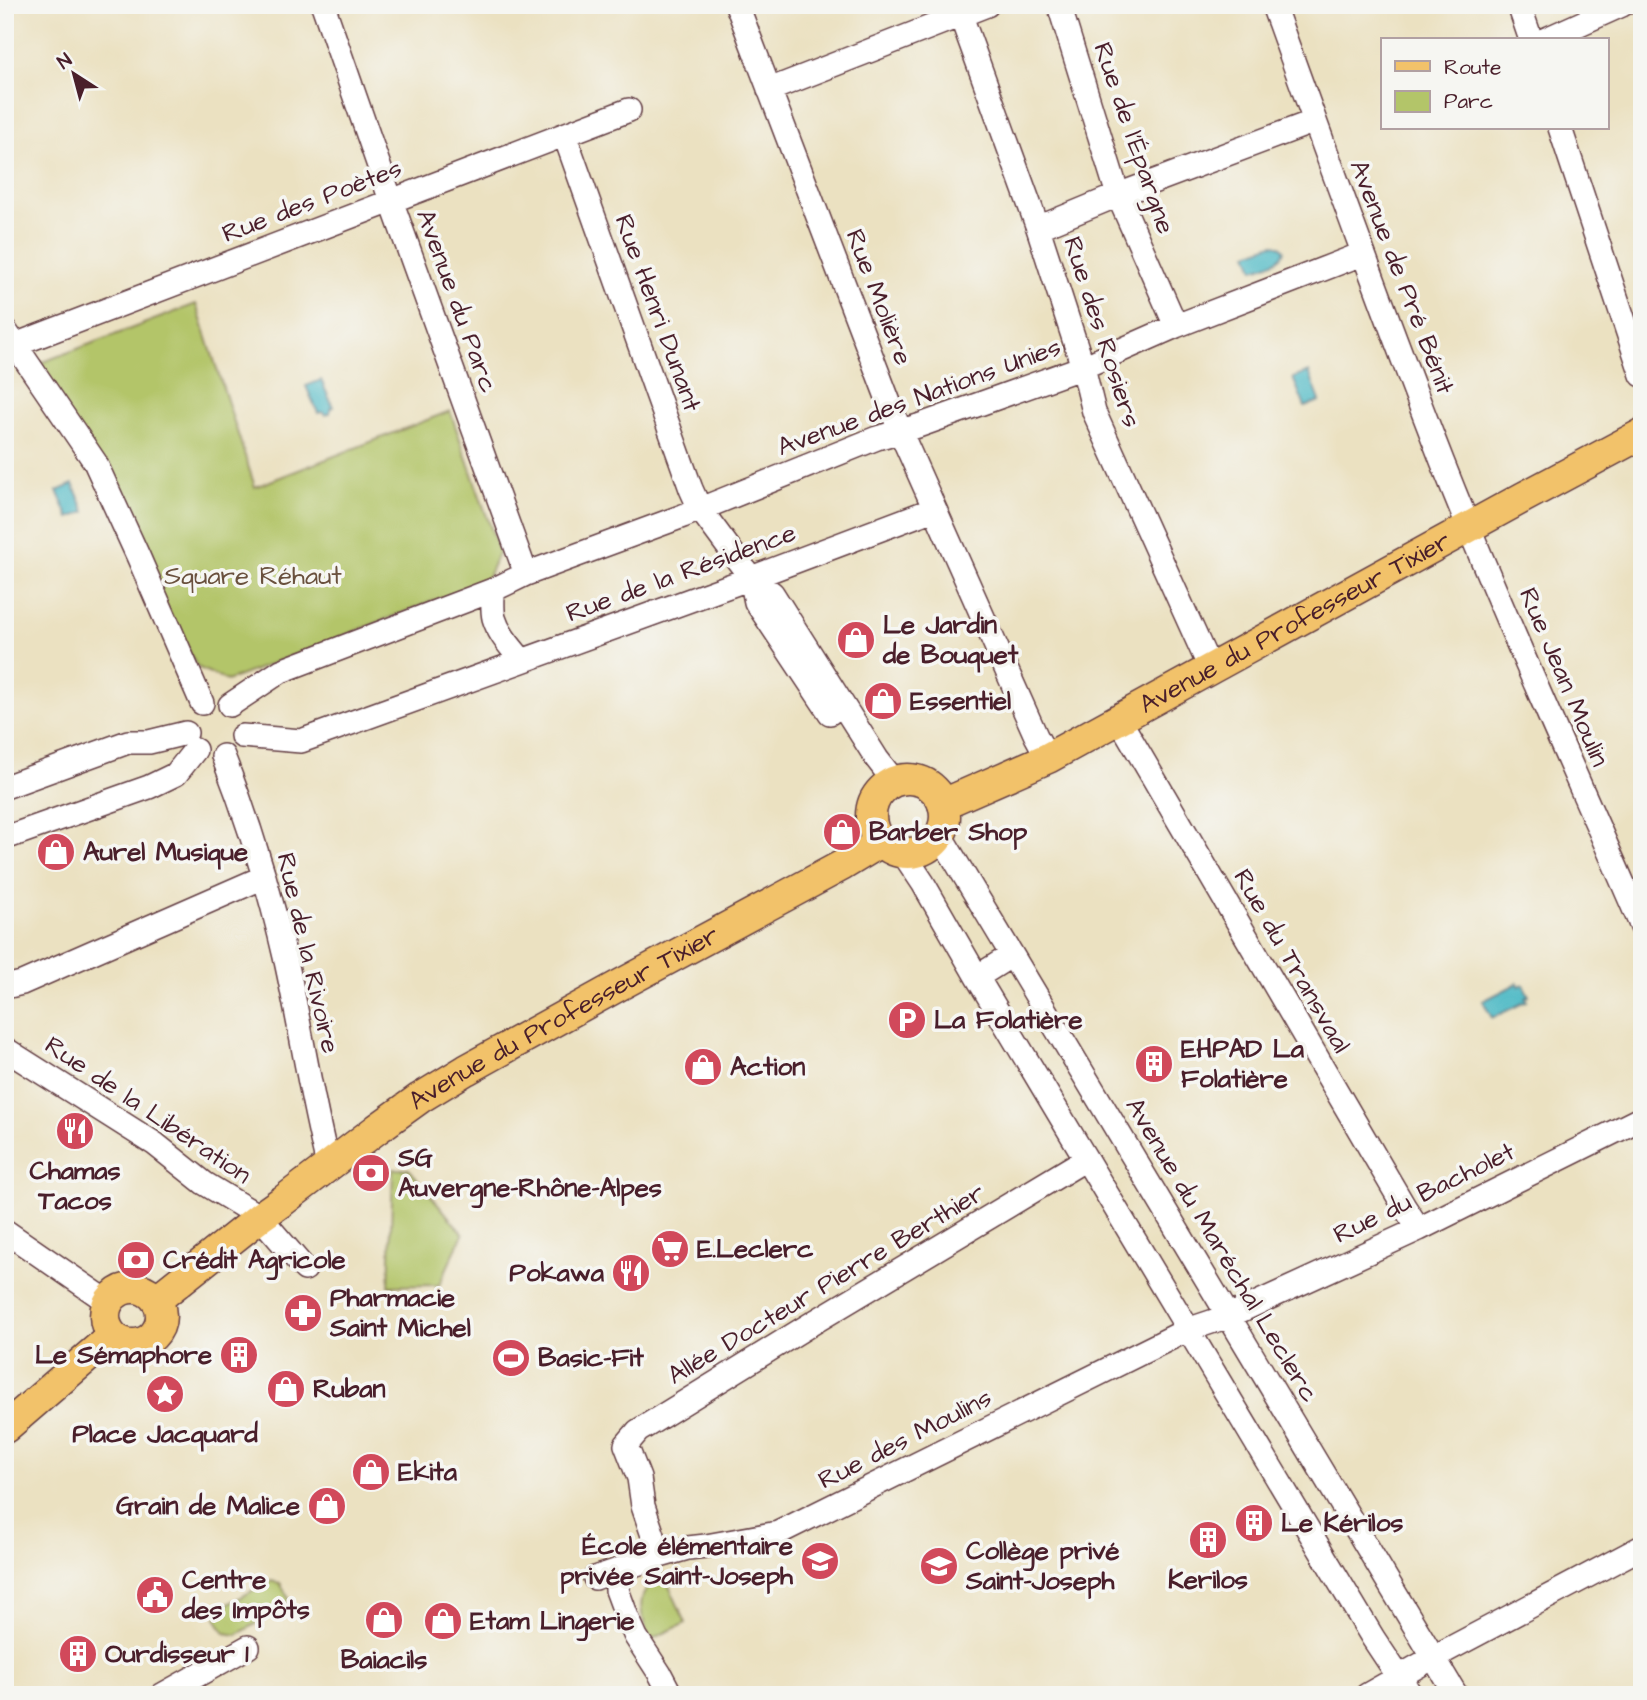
<svg xmlns="http://www.w3.org/2000/svg" width="1647" height="1700" viewBox="0 0 1647 1700" font-family="'Architects Daughter',sans-serif">
  <style>
    .green { fill: #b3c569; stroke: #7e724a; stroke-width: 2 }
    .water { fill: #4ab8c4; stroke: #4a6c78; stroke-width: 2 }
    .lines { fill: none; stroke-linecap: round; stroke-linejoin: round }
    .minor-casing { stroke: #623c42; stroke-width: 26 }
    .major-casing { stroke: #623c42; stroke-width: 33 }
    .minor { stroke: #fff; stroke-width: 23 }
    .major { stroke: #f2c26a; stroke-width: 30 }
    .labels { text-anchor: middle; dominant-baseline: central; stroke-width: 7; stroke-linejoin: round; paint-order: stroke }
    .street-label { font-size: 26px; fill: #4a1f2b; stroke: #f6f6f2 }
    .park-label { font-size: 26px; fill: #6a513e; stroke: #f6f6f2 }
    .poi-label { font-size: 26px; font-weight: bold; fill: #4a1f2b; stroke: #f6f6f2; text-anchor: start }
  </style>
  <rect width="100%" height="100%" fill="#f6f6f2"/>
  <filter id="ink" filterUnits="userSpaceOnUse"><feTurbulence type="fractalNoise" baseFrequency=".0143" numOctaves="2"/><feDisplacementMap in="SourceGraphic" scale="14" xChannelSelector="R" yChannelSelector="G"/><feConvolveMatrix kernelMatrix="1 2 1 2 8 2 1 2 1" color-interpolation-filters="sRGB"/></filter>
  <filter id="wash" filterUnits="userSpaceOnUse"><feTurbulence type="fractalNoise" baseFrequency=".00686" numOctaves="4" result="noise"/><feDisplacementMap in="SourceGraphic" scale="28" xChannelSelector="R" yChannelSelector="G"/><feGaussianBlur stdDeviation="1.57" result="paint"/><feColorMatrix in="noise" values="0 0 0 0 0 0 0 0 0 0 0 0 0 0 0 0 0 1.4 0 .05"/><feComposite in="paint" operator="in"/></filter>
  <g filter="url(#wash)">
    <rect width="100%" height="100%" fill="#ebe1c1"/>
    <path class="green" d="M 196,304 L 255,487 L 450,411 L 499,551 L 487,580 L 227,681 L 197,667 L 40,363 Z
      M 393,1169 L 409,1169 L 463,1234 L 439,1285 L 389,1286 Z
      M 663,1573 L 686,1623 L 649,1640 C 640,1608 633,1596 663,1573 Z
      M 270,1581 L 280,1583 L 289,1599 L 285,1608 L 236,1635 L 225,1633 L 216,1618 L 221,1608 Z"/>
    <path class="water" d="M 1272,244 C 1278,244 1281,245 1284,250 C 1282,262 1265,265 1254,269 L 1248,253 Z
      M 1309,372 L 1320,401 L 1305,407 L 1293,378 Z
      M 321,380 L 333,407 L 330,408 L 330,413 L 326,415 L 322,412 L 318,413 L 306,386 Z
      M 73,484 L 85,512 L 69,518 L 57,491 Z
      M 1518,983 L 1519,986 L 1523,984 L 1529,996 L 1525,998 L 1527,1001 L 1492,1018 L 1483,1001 Z"/>
  </g>
  <g filter="url(#ink)">
    <g class="lines">
      <defs>
        <path id="minor" d="M 323,5 L 388,192 L 526,574
          M 737,5 L 900,431 L 1036,736 L 1048,758
          M 957,5 L 1038,228 L 1083,367 L 1094,412 L 1211,670
          M 1059,5 L 1118,195 L 1176,326
          M 1273,5 C 1328,158 1383,310 1442,461 C 1504,618 1575,772 1642,927
          M 1519,5 L 1531,40
          M 1544,40 L 1622,5
          M 769,90 L 987,5
          M 1560,128 L 1642,375
          M 565,136 L 691,489 L 700,509 L 751,578 L 772,593 L 877,759 L 894,781
          M 1038,228 L 1118,195 L 1315,121
          M 5,330 L 95,462 L 138,556 L 202,703
          M 15,345 L 629,110
          M 751,578 L 756,602 L 830,713
          M 493,590 C 493,599 492,610 494,618 C 499,635 512,648 522,661
          M 230,705 L 281,671 L 493,590 L 526,574 L 683,516 L 877,438 L 918,426 L 1083,367 L 1176,326 L 1362,254
          M 1119,719 L 1405,1208 L 1419,1229
          M 242,736 L 301,741 L 751,578 L 934,509
          M 223,756 C 249,822 270,891 286,961 C 301,1029 311,1098 328,1165
          M 5,787 L 128,742 L 149,742 L 186,733
          M 940,835 L 1456,1695
          M 5,838 L 149,787 L 176,774 L 195,750
          M 903,853 L 923,883 L 977,977 L 1373,1638 L 1411,1695
          M 977,977 L 1012,955
          M 5,987 L 22,983 L 264,877
          M 5,1049 L 155,1144 L 204,1183 L 260,1217 L 305,1269
          M 5,1231 L 108,1302
          M 660,1556 L 643,1506 L 639,1478 L 626,1445 L 638,1431 L 816,1321 L 1086,1159
          M 620,1569 L 617,1590 L 627,1617 L 636,1637 L 660,1674 L 671,1695
          M 595,1578 L 660,1556 L 688,1548 L 706,1546 L 778,1533 L 1187,1330 L 1229,1316 L 1419,1229 L 1642,1118
          M 162,1695 L 248,1647
          M 1367,1695 L 1434,1657 L 1642,1547"/>
        <g id="major">
          <circle cx="908" cy="816" r="37"/>
          <path id="s1" d="M 943,804 L 1048,758 L 1524,497 L 1642,434"/>
          <circle cx="133" cy="1316" r="28"/>
          <path id="s2" d="M 156,1300 L 260,1217 L 284,1200 L 377,1129 L 420,1098 L 466,1070 L 618,986 L 843,865 L 881,842"/>
          <path d="M 5,1428 L 112,1336"/>
        </g>
      </defs>
      <use href="#minor" class="minor-casing"/>
      <use href="#major" class="major-casing"/>
      <use href="#minor" class="minor"/>
      <use href="#major" class="major"/>
    </g>
  </g>
  <defs>
    <symbol id="shop-disc" viewBox="-11 -11 22 22"><circle r="9.5" fill="#d1495b" stroke="#f6f6f2"/><path d="M-5-2.5h2.3a2.7 3.5 0 0 1 5.4 0H5L5.5 6h-11ZM-1.5-2.5h3a1.5 2.3 0 0 0-3 0Z" fill="#fff"/></symbol>
    <symbol id="parking-disc" viewBox="-11 -11 22 22"><circle r="9.5" fill="#d1495b" stroke="#f6f6f2"/><path d="M-3.5-5.5H1a3.5 3.5 0 0 1 0 7H-1V5.5H-3.5ZM-1-3.4V-.6H.8a1.4 1.4 0 0 0 0-2.8Z" fill="#fff"/></symbol>
    <symbol id="building-disc" viewBox="-11 -11 22 22"><circle r="9.5" fill="#d1495b" stroke="#f6f6f2"/><path d="M-4-6H4V6H1V3H-1V6H-4ZM-2.5-4.3h1.7v1.8h-1.7ZM.8-4.3h1.7v1.8H.8ZM-2.5-1h1.7V.8h-1.7ZM.8-1h1.7V.8H.8Z" fill="#fff"/></symbol>
    <symbol id="restaurant-disc" viewBox="-11 -11 22 22"><circle r="9.5" fill="#d1495b" stroke="#f6f6f2"/><path d="M-5-6h1v4h1v-4h1v4h1v-4h1v5L-1.5 .5V6h-2V.5L-5-1ZM5-6V6H3V1.5H1.5Q1.5-4 5-6Z" fill="#fff"/></symbol>
    <symbol id="bank-disc" viewBox="-11 -11 22 22"><circle r="9.5" fill="#d1495b" stroke="#f6f6f2"/><path d="M-6-4H6V4H-6ZM0-2.3a2.3 2.3 0 1 0 0 4.6a2.3 2.3 0 1 0 0-4.6Z" fill="#fff"/></symbol>
    <symbol id="supermarket-disc" viewBox="-11 -11 22 22"><circle r="9.5" fill="#d1495b" stroke="#f6f6f2"/><path d="M-6-5.5h2.5l.6 2H6L4.5 2H-2.5L-4.4-4H-6ZM-1.5 3.2a1.3 1.3 0 1 0 .1 0ZM3 3.2a1.3 1.3 0 1 0 .1 0Z" fill="#fff"/></symbol>
    <symbol id="pharmacy-disc" viewBox="-11 -11 22 22"><circle r="9.5" fill="#d1495b" stroke="#f6f6f2"/><path d="M-2-6h4v4h4v4h-4v4h-4v-4h-4v-4h4Z" fill="#fff"/></symbol>
    <symbol id="stadium-disc" viewBox="-11 -11 22 22"><circle r="9.5" fill="#d1495b" stroke="#f6f6f2"/><path d="M0-5a6.5 5 0 1 0 0 10a6.5 5 0 1 0 0-10ZM-3.5-1.8h7v3.6h-7Z" fill="#fff"/></symbol>
    <symbol id="sight-disc" viewBox="-11 -11 22 22"><circle r="9.5" fill="#d1495b" stroke="#f6f6f2"/><path d="M0-6L1.8-2.2L6-1.7L2.9 1.2L3.7 5.4L0 3.3L-3.7 5.4L-2.9 1.2L-6-1.7L-1.8-2.2Z" fill="#fff"/></symbol>
    <symbol id="school-disc" viewBox="-11 -11 22 22"><circle r="9.5" fill="#d1495b" stroke="#f6f6f2"/><path d="M0-5L7-2L0 1L-7-2ZM-4 1L0 2.5L4 1V4Q0 6-4 4Z" fill="#fff"/></symbol>
    <symbol id="civic-disc" viewBox="-11 -11 22 22"><circle r="9.5" fill="#d1495b" stroke="#f6f6f2"/><path d="M-.6-6.5H3V-4.5H.6V-3L4-1V1h2V6H-6V1h2V-1L-.6-3ZM-1.2 2.5V6h2.4V2.5Z" fill="#fff"/></symbol>
  </defs>
  <g fill-rule="evenodd">
    <use href="#shop-disc" x="834" y="618" width="44" height="44"/>
    <use href="#shop-disc" x="861" y="679" width="44" height="44"/>
    <use href="#shop-disc" x="820" y="810" width="44" height="44"/>
    <use href="#shop-disc" x="34" y="830" width="44" height="44"/>
    <use href="#parking-disc" x="885" y="998" width="44" height="44"/>
    <use href="#building-disc" x="1132" y="1042" width="44" height="44"/>
    <use href="#shop-disc" x="681" y="1045" width="44" height="44"/>
    <use href="#restaurant-disc" x="53" y="1109" width="44" height="44"/>
    <use href="#bank-disc" x="349" y="1151" width="44" height="44"/>
    <use href="#supermarket-disc" x="648" y="1227" width="44" height="44"/>
    <use href="#bank-disc" x="114" y="1238" width="44" height="44"/>
    <use href="#restaurant-disc" x="609" y="1251" width="44" height="44"/>
    <use href="#pharmacy-disc" x="281" y="1291" width="44" height="44"/>
    <use href="#building-disc" x="217" y="1333" width="44" height="44"/>
    <use href="#stadium-disc" x="489" y="1336" width="44" height="44"/>
    <use href="#shop-disc" x="264" y="1367" width="44" height="44"/>
    <use href="#sight-disc" x="143" y="1372" width="44" height="44"/>
    <use href="#shop-disc" x="349" y="1450" width="44" height="44"/>
    <use href="#shop-disc" x="305" y="1484" width="44" height="44"/>
    <use href="#building-disc" x="1232" y="1501" width="44" height="44"/>
    <use href="#building-disc" x="1186" y="1518" width="44" height="44"/>
    <use href="#school-disc" x="798" y="1539" width="44" height="44"/>
    <use href="#school-disc" x="917" y="1544" width="44" height="44"/>
    <use href="#civic-disc" x="133" y="1573" width="44" height="44"/>
    <use href="#shop-disc" x="362" y="1598" width="44" height="44"/>
    <use href="#shop-disc" x="421" y="1599" width="44" height="44"/>
    <use href="#building-disc" x="56" y="1632" width="44" height="44"/>
  </g>
  <g class="labels">
    <g class="street-label">
      <text transform="translate(1134 138) rotate(71)">Rue de l'Épargne</text>
      <text transform="translate(312 201) rotate(-21)">Rue des Poètes</text>
      <text transform="translate(1402 277) rotate(69)">Avenue de Pré Bénit</text>
      <text transform="translate(879 297) rotate(69)">Rue Molière</text>
      <text transform="translate(457 301) rotate(70)">Avenue du Parc</text>
      <text transform="translate(658 313) rotate(70)">Rue Henri Dunant</text>
      <text transform="translate(1102 332) rotate(72)">Rue des Rosiers</text>
      <text transform="translate(919 397) rotate(-20)">Avenue des Nations Unies</text>
      <text transform="translate(681 573) rotate(-20)">Rue de la Résidence</text>
      <text stroke="none"><textPath href="#s1" startOffset="396">Avenue du Professeur Tixier</textPath></text>
      <text transform="translate(1564 677) rotate(67)">Rue Jean Moulin</text>
      <text transform="translate(308 953) rotate(77)">Rue de la Rivoire</text>
      <text transform="translate(1292 961) rotate(60)">Rue du Transvaal</text>
      <text stroke="none"><textPath href="#s2" startOffset="497">Avenue du Professeur Tixier</textPath></text>
      <text transform="translate(148 1110) rotate(34)">Rue de la Libération</text>
      <text transform="translate(1424 1193) rotate(-26)">Rue du Bacholet</text>
      <text transform="translate(1222 1250) rotate(59)">Avenue du Maréchal Leclerc</text>
      <text transform="translate(826 1284) rotate(-31)">Allée Docteur Pierre Berthier</text>
      <text transform="translate(905 1439) rotate(-27)">Rue des Moulins</text>
    </g>
    <g class="park-label">
      <text x="253" y="576">Square Réhaut</text>
    </g>
    <g class="poi-label">
      <text x="883" y="625">Le Jardin<tspan x="883" dy="30">de Bouquet</tspan></text>
      <text x="910" y="701">Essentiel</text>
      <text x="869" y="832">Barber Shop</text>
      <text x="83" y="852">Aurel Musique</text>
      <text x="934" y="1020">La Folatière</text>
      <text x="1181" y="1049">EHPAD La<tspan x="1181" dy="30">Folatière</tspan></text>
      <text x="730" y="1067">Action</text>
      <text x="398" y="1158">SG<tspan x="398" dy="30">Auvergne-Rhône-Alpes</tspan></text>
      <text x="75" y="1171" text-anchor="middle">Chamas<tspan x="75" dy="30">Tacos</tspan></text>
      <text x="697" y="1249">E.Leclerc</text>
      <text x="163" y="1260">Crédit Agricole</text>
      <text x="604" y="1273" text-anchor="end">Pokawa</text>
      <text x="330" y="1298">Pharmacie<tspan x="330" dy="30">Saint Michel</tspan></text>
      <text x="212" y="1355" text-anchor="end">Le Sémaphore</text>
      <text x="538" y="1358">Basic-Fit</text>
      <text x="313" y="1389">Ruban</text>
      <text x="165" y="1434" text-anchor="middle">Place Jacquard</text>
      <text x="398" y="1472">Ekita</text>
      <text x="300" y="1506" text-anchor="end">Grain de Malice</text>
      <text x="1281" y="1523">Le Kérilos</text>
      <text x="793" y="1546" text-anchor="end">École élémentaire<tspan x="793" dy="30">privée Saint-Joseph</tspan></text>
      <text x="966" y="1551">Collège privé<tspan x="966" dy="30">Saint-Joseph</tspan></text>
      <text x="182" y="1580">Centre<tspan x="182" dy="30">des Impôts</tspan></text>
      <text x="1208" y="1580" text-anchor="middle">Kerilos</text>
      <text x="470" y="1621">Etam Lingerie</text>
      <text x="105" y="1654">Ourdisseur 1</text>
      <text x="384" y="1660" text-anchor="middle">Baiacils</text>
    </g>
  </g>
  <rect width="1647" height="1700" fill="none" stroke="#f6f6f2" stroke-width="28"/>
  <rect x="1381" y="38" width="228" height="91" fill="#f6f6f2" stroke="#b1a0a2" stroke-width="2"/>
  <rect x="1395" y="61" width="35" height="10" fill="#f2c26a" stroke="#b1a0a2" stroke-width="2"/>
  <text x="1444" y="74" font-size="21" fill="#4a1f2b">Route</text>
  <rect x="1395" y="91" width="35" height="21" fill="#b3c569" stroke="#b1a0a2" stroke-width="2"/>
  <text x="1444" y="108" font-size="21" fill="#4a1f2b">Parc</text>
  <g transform="translate(74 74) rotate(324)" stroke="#f6f6f2" stroke-width="5" paint-order="stroke">
  <path d="M0-5L12 26L0 18L-12 26Z" fill="#4a1f2b"/>
  <text y="-10" font-size="19" font-weight="bold" text-anchor="middle" fill="#4a1f2b">N</text>
  </g>
</svg>
